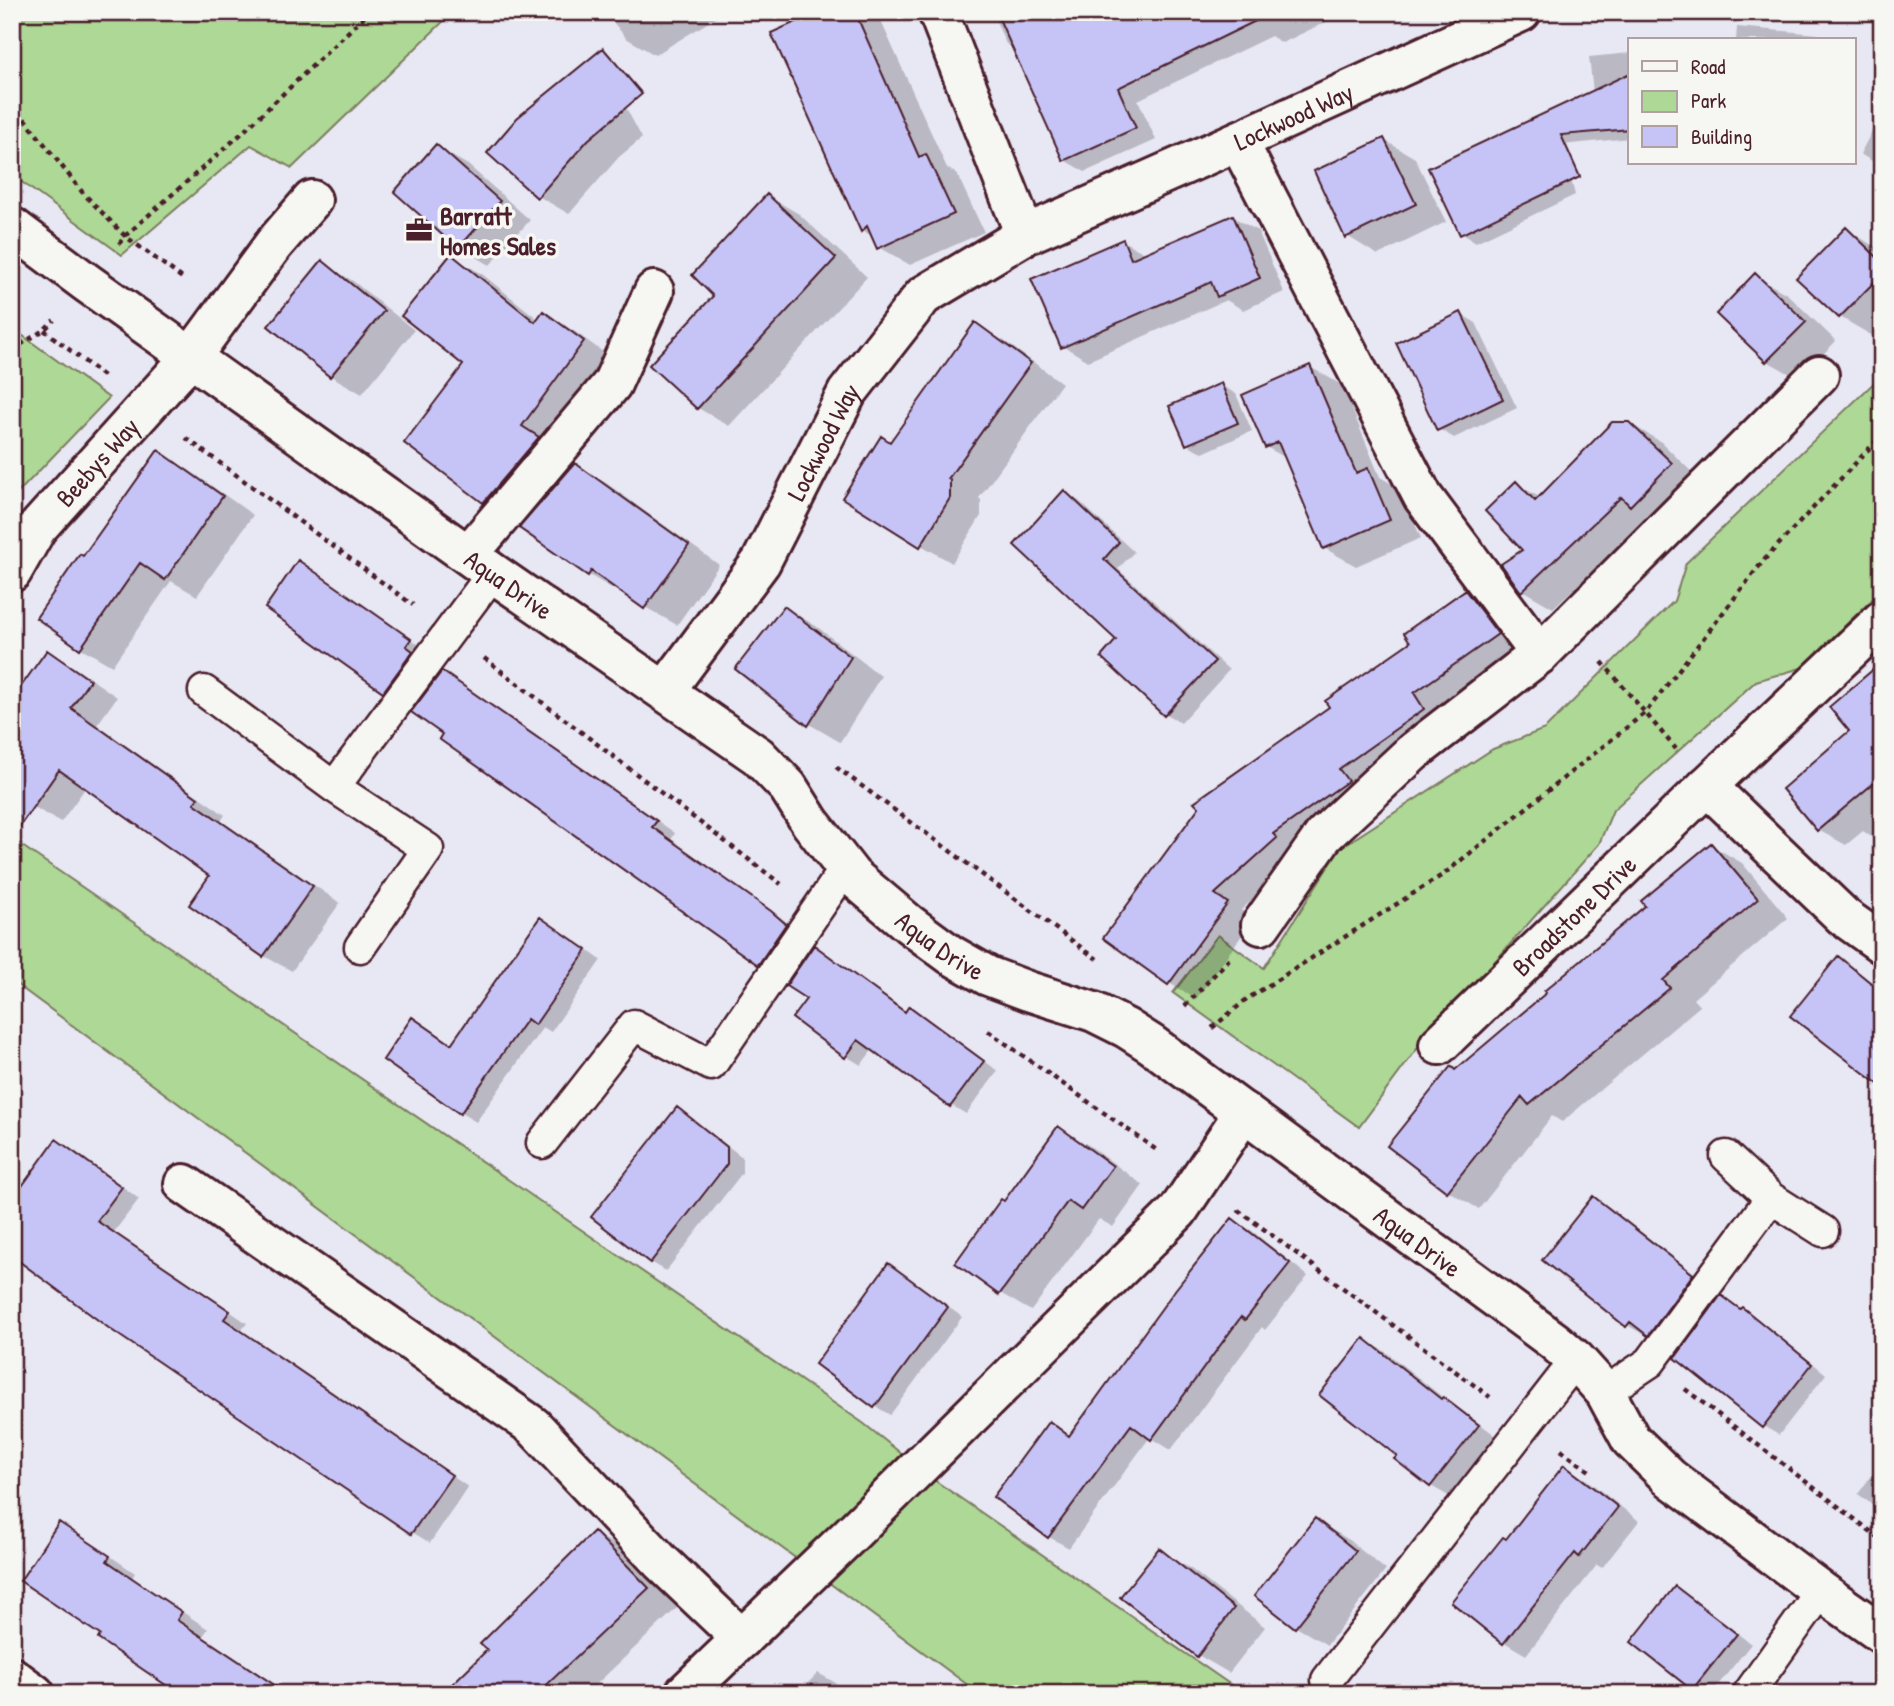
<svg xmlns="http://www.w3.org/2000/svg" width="1894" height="1706" viewBox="0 0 1894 1706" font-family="'Patrick Hand',sans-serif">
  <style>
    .green { fill: #aed896; stroke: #7c7c60; stroke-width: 2 }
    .shadow { fill: #0003 }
    .building { fill: #c6c4f7; stroke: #4a1f2b; stroke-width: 2 }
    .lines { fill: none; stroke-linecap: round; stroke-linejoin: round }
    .service-casing { stroke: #4a1f2b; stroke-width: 35 }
    .minor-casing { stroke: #4a1f2b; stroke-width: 44 }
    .tertiary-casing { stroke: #4a1f2b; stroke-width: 44 }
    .path { stroke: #4a1f2b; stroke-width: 4.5; stroke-dasharray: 5 5; stroke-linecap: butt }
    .service { stroke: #f6f6f2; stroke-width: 30 }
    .minor { stroke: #f6f6f2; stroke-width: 38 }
    .tertiary { stroke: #f6f6f2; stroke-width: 38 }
    .labels { text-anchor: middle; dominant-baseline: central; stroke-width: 7; stroke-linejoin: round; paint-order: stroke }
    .street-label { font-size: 26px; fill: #4a1f2b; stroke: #f6f6f2 }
    .poi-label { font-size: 26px; font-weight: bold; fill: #4a1f2b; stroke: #f6f6f2; text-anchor: start }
  </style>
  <rect width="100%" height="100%" fill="#e8e7f4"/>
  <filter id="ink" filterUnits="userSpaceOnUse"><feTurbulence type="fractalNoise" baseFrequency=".0143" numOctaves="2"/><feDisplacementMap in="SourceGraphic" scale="14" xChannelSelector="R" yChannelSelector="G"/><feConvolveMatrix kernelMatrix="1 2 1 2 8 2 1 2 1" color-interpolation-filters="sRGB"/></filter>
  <g filter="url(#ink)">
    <path class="green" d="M 12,12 L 453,12 L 292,168 L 251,145 L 122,255 L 12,175 Z
      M 12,328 L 109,398 L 12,499 Z
      M 1882,375 L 1882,590 L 1801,668 L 1756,681 L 1613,810 L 1599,844 L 1417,1049 L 1359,1127 L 1173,993 L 1218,935 L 1264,968 L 1340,848 L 1493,749 L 1545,729 L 1674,601 L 1686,563 Z
      M 12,839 L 863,1423 L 937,1482 L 1244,1694 L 980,1694 L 12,981 Z"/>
    <path class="shadow" d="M 605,12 L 725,12 L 655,55 L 626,38 Z
      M 822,12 L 869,12 L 880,19 L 947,168 L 957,174 L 984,232 L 910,265 L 879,247 L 874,237 L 863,231 L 774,34 Z
      M 992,12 L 1347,12 L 1282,43 L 1271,36 L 1138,100 L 1156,140 L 1085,172 L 1064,160 L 1014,48 L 1006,44 Z
      M 1737,27 L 1818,34 L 1830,40 L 1736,40 Z
      M 1630,53 L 1630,138 L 1562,145 L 1575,195 L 1476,242 L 1461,233 L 1593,92 L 1589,57 Z
      M 614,85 L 642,138 L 619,157 L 569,214 L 538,196 Z
      M 1882,112 L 1882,167 L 1860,154 Z
      M 1384,140 L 1415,158 L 1446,222 L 1378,255 L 1347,236 Z
      M 436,147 L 468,165 L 530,220 L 490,265 L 459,247 Z
      M 768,196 L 799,214 L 867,277 L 729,426 L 698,408 L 716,296 Z
      M 1233,217 L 1258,231 L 1284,292 L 1243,310 L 1226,300 L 1088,361 L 1063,346 L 1123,241 L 1146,254 Z
      M 1846,229 L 1882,251 L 1882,324 L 1871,335 L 1840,317 Z
      M 451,256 L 482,274 L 538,319 L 543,313 L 574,331 L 614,360 L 515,520 L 484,502 L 407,442 L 465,365 Z
      M 322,263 L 353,281 L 414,330 L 362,394 L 331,376 L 270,326 Z
      M 1755,276 L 1787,294 L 1836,341 L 1799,379 L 1767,361 L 1718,314 Z
      M 1461,314 L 1476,323 L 1517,408 L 1454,438 L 1439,429 Z
      M 976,325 L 1007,343 L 1062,383 L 979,498 L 981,500 L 981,516 L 952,563 L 921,545 L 891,443 Z
      M 1310,367 L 1342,385 L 1380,477 L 1399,488 L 1421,538 L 1356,566 L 1324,548 L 1286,458 L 1266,447 Z
      M 1221,385 L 1236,394 L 1252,431 L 1203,453 L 1187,444 Z
      M 1629,423 L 1661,442 L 1702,482 L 1662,523 L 1651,516 L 1553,608 L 1522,590 L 1524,550 L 1516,484 L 1541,498 Z
      M 158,452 L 189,470 L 253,515 L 197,596 L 171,581 L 112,666 L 81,648 L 83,558 Z
      M 575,465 L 606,483 L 719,565 L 677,625 L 645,607 L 621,590 L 620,593 L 589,575 Z
      M 1064,492 L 1079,501 L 1134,552 L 1118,569 L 1229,670 L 1181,723 L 1166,714 L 1119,640 Z
      M 299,562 L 314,571 L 425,649 L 399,699 L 384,690 Z
      M 1465,592 L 1492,607 L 1523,650 L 1241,910 L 1253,920 L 1196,999 L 1169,983 L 1106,937 L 1332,707 L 1412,642 Z
      M 785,608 L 816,626 L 881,676 L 840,742 L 809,724 Z
      M 47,652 L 75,668 L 117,697 L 97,725 L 225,815 L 221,821 L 340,903 L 292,971 L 264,956 L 192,905 L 212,876 L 86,787 L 61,822 L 33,807 Z
      M 1882,664 L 1882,845 L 1863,831 L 1846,845 L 1818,830 L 1852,731 Z
      M 462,685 L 675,833 L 671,840 L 791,925 L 778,975 L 759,964 L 441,738 Z
      M 1711,845 L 1742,863 L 1788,918 L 1693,999 L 1700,1006 L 1562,1122 L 1552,1116 L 1479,1209 L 1448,1191 L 1456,1072 L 1648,906 Z
      M 556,928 L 601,960 L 551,1032 L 543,1027 L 476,1122 L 461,1113 L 385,1059 L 413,1019 L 453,1045 Z
      M 815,947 L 830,956 L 907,1013 L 910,1008 L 925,1017 L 998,1071 L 966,1114 L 951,1105 L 874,1048 L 861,1065 L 846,1056 L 808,999 Z
      M 1838,959 L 1853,968 L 1882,990 L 1882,1087 L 1793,1016 Z
      M 677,1109 L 692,1118 L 742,1157 L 742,1173 L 666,1271 L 651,1262 L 593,1217 Z
      M 1059,1128 L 1090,1146 L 1143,1185 L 1113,1227 L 1099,1219 L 1031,1311 L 1000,1293 L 1005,1203 Z
      M 57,1141 L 75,1151 L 139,1199 L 114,1232 L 247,1323 L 241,1331 L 468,1487 L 430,1543 L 412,1532 L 12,1254 Z
      M 1594,1198 L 1609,1207 L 1708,1284 L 1664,1343 L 1645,1331 L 1643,1334 L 1627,1325 L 1545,1260 Z
      M 1233,1220 L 1252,1231 L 1308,1276 L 1265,1330 L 1262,1327 L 1171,1450 L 1150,1437 L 1069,1548 L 1049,1537 L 1049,1423 L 1071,1436 Z
      M 889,1266 L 904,1274 L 962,1317 L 890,1415 L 875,1406 Z
      M 1722,1297 L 1757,1318 L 1826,1374 L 1779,1435 L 1763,1426 Z
      M 1365,1340 L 1386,1352 L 1451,1404 L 1464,1412 L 1499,1438 L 1452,1498 L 1431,1486 L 1399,1456 Z
      M 1882,1461 L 1882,1512 L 1858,1494 Z
      M 1565,1467 L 1587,1480 L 1639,1521 L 1602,1568 L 1597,1565 L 1526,1655 L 1504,1642 L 1507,1541 Z
      M 1315,1520 L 1346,1538 L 1386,1570 L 1327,1645 L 1296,1627 L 1256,1595 Z
      M 60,1525 L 87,1540 L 135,1573 L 132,1578 L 208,1629 L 203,1636 L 277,1686 L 272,1694 L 102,1635 Z
      M 594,1533 L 626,1551 L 679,1606 L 586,1694 L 445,1694 L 489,1650 Z
      M 1159,1551 L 1191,1569 L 1265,1627 L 1229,1673 L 1198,1655 Z
      M 1676,1589 L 1691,1597 L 1751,1644 L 1711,1694 L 1701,1694 L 1693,1689 Z
      M 818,1673 L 850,1691 L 852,1694 L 797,1694 Z"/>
    <path class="building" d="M 818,12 L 855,12 L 919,157 L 926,154 L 954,214 L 877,249 L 867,226 L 861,232 L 771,33 Z
      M 996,12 L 1274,12 L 1118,88 L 1136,128 L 1063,161 Z
      M 603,48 L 642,94 L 588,140 L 537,198 L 487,153 L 517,118 Z
      M 1630,73 L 1630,129 L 1561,135 L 1580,177 L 1460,235 L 1428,168 Z
      M 1384,138 L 1416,204 L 1345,238 L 1314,171 Z
      M 436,144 L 500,201 L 458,249 L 394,192 Z
      M 767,194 L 836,258 L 697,409 L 649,365 L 713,296 L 692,275 Z
      M 1233,215 L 1260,278 L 1217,297 L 1211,282 L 1061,348 L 1031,279 L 1123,239 L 1131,259 Z
      M 1846,227 L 1882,262 L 1882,274 L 1839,318 L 1796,278 Z
      M 451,254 L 535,322 L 543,311 L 584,341 L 522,426 L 539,437 L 483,503 L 404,443 L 463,365 L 401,316 Z
      M 322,260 L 384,311 L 330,377 L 268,326 Z
      M 1755,273 L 1806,322 L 1766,362 L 1716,314 Z
      M 1461,312 L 1503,399 L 1437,431 L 1396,343 Z
      M 975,322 L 1031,363 L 948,479 L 950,480 L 950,498 L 920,547 L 842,498 L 881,436 L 890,442 Z
      M 1310,365 L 1356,473 L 1368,468 L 1390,520 L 1323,549 L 1278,442 L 1265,448 L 1242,395 Z
      M 1221,383 L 1238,423 L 1186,445 L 1169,406 Z
      M 1612,422 L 1629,422 L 1672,463 L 1630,506 L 1621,497 L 1521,592 L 1501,564 L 1522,550 L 1485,511 L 1516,481 L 1535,501 Z
      M 158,450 L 223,496 L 165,580 L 140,563 L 80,649 L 36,618 L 80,554 L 83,556 Z
      M 575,463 L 689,545 L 644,609 L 591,571 L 588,576 L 519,528 Z
      M 1064,490 L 1119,542 L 1104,559 L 1215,661 L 1164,716 L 1101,657 L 1116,640 L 1014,545 Z
      M 298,560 L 411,639 L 406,646 L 413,651 L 383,692 L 265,608 Z
      M 1465,590 L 1498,634 L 1414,693 L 1424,709 L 1339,769 L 1348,781 L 1273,834 L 1277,838 L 1215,894 L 1228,903 L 1168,985 L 1103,938 L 1199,807 L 1194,802 L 1329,707 L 1325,701 L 1410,642 L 1404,633 Z
      M 784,606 L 851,657 L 808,726 L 735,669 Z
      M 47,650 L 90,680 L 71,708 L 198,798 L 194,803 L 313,886 L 263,957 L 189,905 L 209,876 L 59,770 L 12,837 L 12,699 Z
      M 1882,662 L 1882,776 L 1817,831 L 1782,789 L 1849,731 L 1829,707 Z
      M 442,671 L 657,821 L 652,827 L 771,911 L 786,924 L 758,965 L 439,739 L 442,734 L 411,712 Z
      M 1711,843 L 1758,899 L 1663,980 L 1670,988 L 1529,1105 L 1522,1097 L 1447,1192 L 1387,1146 L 1451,1066 L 1455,1070 L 1546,993 L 1544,991 L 1645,906 L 1641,901 Z
      M 540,917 L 587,950 L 535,1025 L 527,1019 L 460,1114 L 383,1060 L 412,1017 L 451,1044 Z
      M 814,945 L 905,1012 L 909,1006 L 984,1061 L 950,1107 L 858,1040 L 845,1058 L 792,1018 L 806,999 L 786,986 Z
      M 1838,956 L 1882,992 L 1882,1087 L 1790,1016 Z
      M 677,1107 L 727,1147 L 727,1164 L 650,1263 L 591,1217 Z
      M 1058,1126 L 1113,1166 L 1081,1210 L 1068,1201 L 999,1295 L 955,1263 L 1001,1199 L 1004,1201 Z
      M 56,1139 L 122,1187 L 97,1221 L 230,1311 L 224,1319 L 452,1475 L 411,1534 L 110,1329 L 12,1256 L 12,1200 Z
      M 1593,1196 L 1693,1274 L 1648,1336 L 1630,1322 L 1626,1327 L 1542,1260 Z
      M 1232,1218 L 1290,1263 L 1245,1320 L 1241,1317 L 1151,1440 L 1131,1425 L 1048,1538 L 993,1497 L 1049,1421 L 1069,1436 L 1175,1290 Z
      M 888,1263 L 948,1307 L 874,1408 L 815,1364 Z
      M 1721,1295 L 1740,1309 L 1742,1307 L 1812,1364 L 1762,1428 L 1675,1358 Z
      M 1364,1338 L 1441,1399 L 1443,1397 L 1479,1425 L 1430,1487 L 1394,1459 L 1397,1456 L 1319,1395 Z
      M 1564,1465 L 1618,1507 L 1579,1557 L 1575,1553 L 1503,1644 L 1451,1602 L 1503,1537 L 1506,1539 Z
      M 1315,1518 L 1356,1551 L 1295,1628 L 1254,1596 Z
      M 59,1522 L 110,1556 L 107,1561 L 182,1612 L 177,1620 L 288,1694 L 179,1694 L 98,1639 L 100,1635 L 20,1581 Z
      M 594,1531 L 649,1588 L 537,1694 L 442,1694 L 487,1650 L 480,1644 Z
      M 1159,1548 L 1234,1608 L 1197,1657 L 1120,1597 Z
      M 1675,1586 L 1737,1634 L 1692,1690 L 1631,1642 Z"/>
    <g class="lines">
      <defs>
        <path id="service" d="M 204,691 L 334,787 L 428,849 L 360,947
          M 334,787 L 493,573
          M 542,1143 L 634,1025 L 711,1065 L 845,869
          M 1726,1156 L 1771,1198 L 1823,1231
          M 1605,1392 L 1650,1362 L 1771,1198
          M 1327,1680 L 1576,1360
          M 1748,1694 L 1821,1591"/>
        <g id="minor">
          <path d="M 938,12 L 1025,235"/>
          <path d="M 1238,141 L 1423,497 L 1540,654"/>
          <path d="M 469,554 L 612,384 L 654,291"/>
          <path id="s1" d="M 12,572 L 37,528 L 191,357 L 274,244 L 312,200"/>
          <path id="s2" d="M 665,691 L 761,562 L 847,393 L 923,296 L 1025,235 L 1238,141 L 1521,12"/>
          <path d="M 1707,786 L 1844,917 L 1882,944"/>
          <path d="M 1261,925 L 1324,835 L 1413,752 L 1540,654 L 1819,375"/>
          <path id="s3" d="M 1439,1045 L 1707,786 L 1882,620"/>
          <path d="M 184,1184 L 533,1426 L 661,1562 L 742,1639"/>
          <path d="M 12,1677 L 35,1694"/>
          <path d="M 684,1694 L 847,1538 L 1178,1211 L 1244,1112"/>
        </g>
        <g id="tertiary">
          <path id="s4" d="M 12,227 L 87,283 L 493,573 L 758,756 L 788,787 L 810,822 L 852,876 L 909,924 L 951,955 L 988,976 L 1028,991 L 1094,1012 L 1126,1028 L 1151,1044 L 1554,1341 L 1576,1360 L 1605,1392 L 1631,1440 L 1670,1478 L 1821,1591 L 1882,1634"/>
        </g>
      </defs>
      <use href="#service" class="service-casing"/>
      <use href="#minor" class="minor-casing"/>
      <use href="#tertiary" class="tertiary-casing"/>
      <path class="path" d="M 12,103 L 83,193 L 125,236 L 185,280
        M 119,244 L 125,236 L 241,134 L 369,12
        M 44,330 L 106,378
        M 12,350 L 44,330 L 54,320
        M 186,438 L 413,605
        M 484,658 L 781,884
        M 1602,662 L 1676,749
        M 836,767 L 1097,959
        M 1185,1006 L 1229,959
        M 1212,1028 L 1247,999 L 1444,874 L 1646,712 L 1764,560 L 1882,435
        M 988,1031 L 1158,1151
        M 1238,1210 L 1490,1397
        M 1685,1389 L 1882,1540
        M 1561,1450 L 1591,1472"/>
      <use href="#service" class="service"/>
      <use href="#minor" class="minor"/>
      <use href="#tertiary" class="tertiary"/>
    </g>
  </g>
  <defs>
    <symbol id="office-bare" viewBox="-9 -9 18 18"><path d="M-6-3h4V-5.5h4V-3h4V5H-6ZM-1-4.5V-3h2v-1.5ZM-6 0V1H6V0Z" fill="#4a1f2b" stroke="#f6f6f2" stroke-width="2.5" paint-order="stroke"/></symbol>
  </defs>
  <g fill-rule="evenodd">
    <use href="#office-bare" x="400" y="211" width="38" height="38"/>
  </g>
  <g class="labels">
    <g class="street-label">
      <text stroke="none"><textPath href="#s2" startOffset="886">Lockwood Way</textPath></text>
      <text stroke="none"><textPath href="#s2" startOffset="296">Lockwood Way</textPath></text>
      <text stroke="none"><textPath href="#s1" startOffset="140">Beebys Way</textPath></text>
      <text stroke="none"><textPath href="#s4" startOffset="612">Aqua Drive</textPath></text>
      <text stroke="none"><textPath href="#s3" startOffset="187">Broadstone Drive</textPath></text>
      <text stroke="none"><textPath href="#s4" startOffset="1180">Aqua Drive</textPath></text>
      <text stroke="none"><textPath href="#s4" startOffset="1746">Aqua Drive</textPath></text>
    </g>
    <g class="poi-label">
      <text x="440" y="215">Barratt<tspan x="440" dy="30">Homes Sales</tspan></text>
    </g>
  </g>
  <rect width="1894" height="1706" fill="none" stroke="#f6f6f2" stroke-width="42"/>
  <rect x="21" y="21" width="1852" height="1664" fill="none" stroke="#4a1f2b" stroke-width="2.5" filter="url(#ink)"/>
  <rect x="1628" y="38" width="228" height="126" fill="#f6f6f2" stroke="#b1a0a2" stroke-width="2"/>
  <rect x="1642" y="61" width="35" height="10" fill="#f6f6f2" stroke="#b1a0a2" stroke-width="2"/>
  <text x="1691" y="74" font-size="21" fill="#4a1f2b">Road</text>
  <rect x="1642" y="91" width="35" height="21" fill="#aed896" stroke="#b1a0a2" stroke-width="2"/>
  <text x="1691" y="108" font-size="21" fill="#4a1f2b">Park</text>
  <rect x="1642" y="126" width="35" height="21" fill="#c6c4f7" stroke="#b1a0a2" stroke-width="2"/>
  <text x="1691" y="144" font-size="21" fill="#4a1f2b">Building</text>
</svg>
